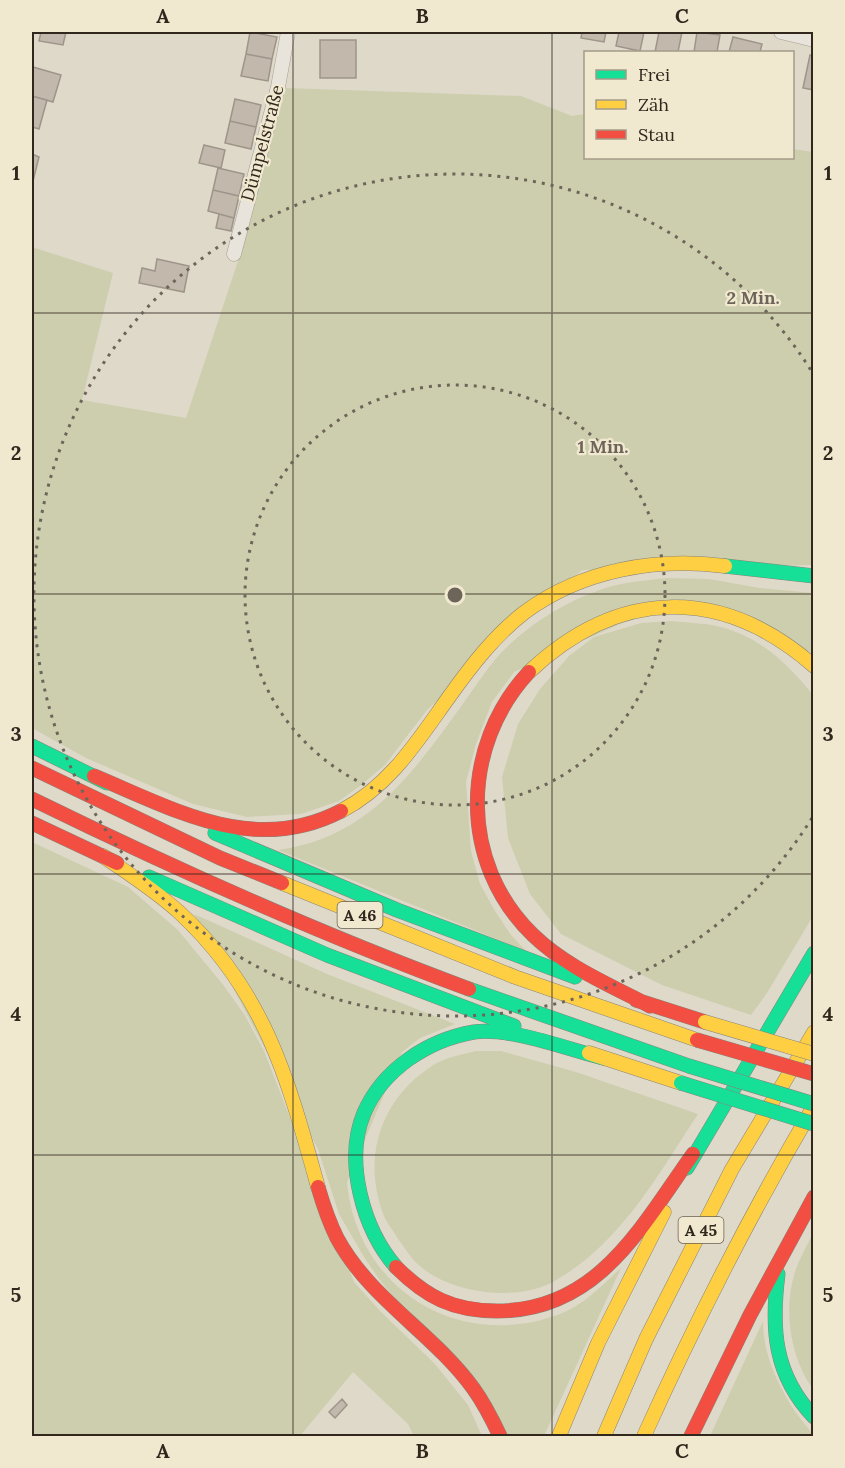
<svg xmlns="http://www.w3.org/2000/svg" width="845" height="1468" viewBox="0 0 845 1468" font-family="Lora,serif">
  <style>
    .green { fill: #cdceae }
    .building { fill: #c2b8ab; stroke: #9e958a; stroke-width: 1.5 }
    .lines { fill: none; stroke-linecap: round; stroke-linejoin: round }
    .street-casing { stroke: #a49e94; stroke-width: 15 }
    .fast-casing { stroke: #8a847a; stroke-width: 15 }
    .slow-casing { stroke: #8a847a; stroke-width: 15 }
    .jam-casing { stroke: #8a847a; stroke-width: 15 }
    .street { stroke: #e8e4db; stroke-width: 14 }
    .fast { stroke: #16e098; stroke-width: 14 }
    .slow { stroke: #ffcf43; stroke-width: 14 }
    .jam { stroke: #f24e42; stroke-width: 14 }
    .fast-bridge-casing { stroke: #8a847a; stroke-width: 15; stroke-linecap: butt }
    .slow-bridge-casing { stroke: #8a847a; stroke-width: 15; stroke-linecap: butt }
    .jam-bridge-casing { stroke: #8a847a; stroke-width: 15; stroke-linecap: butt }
    .fast-bridge { stroke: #16e098; stroke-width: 14 }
    .slow-bridge { stroke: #ffcf43; stroke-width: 14 }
    .jam-bridge { stroke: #f24e42; stroke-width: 14 }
    .grid { fill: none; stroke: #31271d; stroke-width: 1.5; stroke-opacity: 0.55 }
    .ring { fill: none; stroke: #6e655a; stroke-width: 3; stroke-dasharray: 3 6 }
    .labels { text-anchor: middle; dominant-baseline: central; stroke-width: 4.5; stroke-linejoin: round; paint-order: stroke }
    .shield { fill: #f1e8d0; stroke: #6b6153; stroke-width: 1.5 }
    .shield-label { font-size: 16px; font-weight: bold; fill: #31271d }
    .street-label { font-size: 18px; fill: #31271d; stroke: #f1e8d0 }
    .centre { fill: #6e655a; stroke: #f1e8d0; stroke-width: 3 }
    .ring-label { font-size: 18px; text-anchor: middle; font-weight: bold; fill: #6e655a; stroke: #f1e8d0; stroke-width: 4.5; stroke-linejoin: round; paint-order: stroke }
    .neatline { fill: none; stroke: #31271d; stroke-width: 2 }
    .grid-label { font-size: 20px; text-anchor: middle; font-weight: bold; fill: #31271d }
  </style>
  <rect width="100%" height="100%" fill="#dfd9ca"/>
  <path class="green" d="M 286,88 L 521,96 L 572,116 L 585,114 L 586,158 L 792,158 L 793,149 L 813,152 L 813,565 L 582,570 L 427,710 L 385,765 L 360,786 L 339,801 L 301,814 L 247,817 L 193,804 L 86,758 L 32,728 L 32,247 L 113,273 L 82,400 L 186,418 L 239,258 Z
    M 667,578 L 709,579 L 760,588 L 813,593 L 813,653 L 675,599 L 514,672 L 492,702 L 476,744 L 466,782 L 471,851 L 480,884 L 495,911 L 511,935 L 526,951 L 278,850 C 368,838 413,773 462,705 C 476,686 489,664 507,647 C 537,618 580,593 621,584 C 636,581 652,580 667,578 Z
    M 671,621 C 691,623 712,623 731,630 C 765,642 791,667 813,695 L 813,916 L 767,993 L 751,1015 L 662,985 L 561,934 L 530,894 L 508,838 L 502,777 L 518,724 L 540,689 L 569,656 L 594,637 L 641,623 Z
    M 32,842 L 128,887 L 178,930 L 224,986 L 244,1014 L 264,1051 L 354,1282 L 380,1311 L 435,1364 L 468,1405 L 482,1436 L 414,1436 L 408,1424 L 353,1372 L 300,1436 L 32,1436 Z
    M 194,914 L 327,974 L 455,1024 L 420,1038 L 402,1052 L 347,1182 C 357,1290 459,1352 560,1314 C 584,1305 602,1285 621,1268 L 544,1436 L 507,1436 L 379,1279 L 364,1257 L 339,1214 L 318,1149 Z
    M 476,1051 L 501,1051 L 576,1072 L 698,1114 C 658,1175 622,1241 558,1279 C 539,1291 519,1293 497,1293 C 472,1292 441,1284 421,1267 C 412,1260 405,1248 398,1239 C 394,1231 387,1224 384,1216 C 362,1160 379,1102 429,1068 C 442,1058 460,1055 476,1051 Z
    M 813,1233 L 813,1389 C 790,1358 783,1309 795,1272 C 799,1259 807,1246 813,1233 Z
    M 763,1321 C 763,1354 777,1383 794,1410 C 800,1419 809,1428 813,1436 L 710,1436 Z"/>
  <path class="building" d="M 41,32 L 66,32 L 63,45 L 39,41 Z
    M 250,32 L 277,37 L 272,59 L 246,54 Z
    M 582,32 L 606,32 L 604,42 L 581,38 Z
    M 619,32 L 644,32 L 640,51 L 616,46 Z
    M 659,32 L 682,32 L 678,52 L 655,52 Z
    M 697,32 L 720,35 L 717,52 L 694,52 Z
    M 733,37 L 762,44 L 760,52 L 729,52 Z
    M 320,40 L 356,40 L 356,78 L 320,78 Z
    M 246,54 L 272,59 L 268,81 L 241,76 Z
    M 810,55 L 814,56 L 814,90 L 803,88 Z
    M 33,67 L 61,75 L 53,102 L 32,96 Z
    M 32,96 L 47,100 L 39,129 L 32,127 Z
    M 235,99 L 261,105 L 256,127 L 230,121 Z
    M 230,121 L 256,127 L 251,149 L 225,143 Z
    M 204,145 L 225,150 L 221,168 L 199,163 Z
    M 32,154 L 39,157 L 32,185 Z
    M 218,168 L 244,174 L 239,196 L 213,190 Z
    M 213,190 L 239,196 L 234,218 L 208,211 Z
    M 219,214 L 234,218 L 231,231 L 216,228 Z
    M 157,259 L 189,266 L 184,292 L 139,283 L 142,268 L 155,271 Z
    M 342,1399 L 347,1405 L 335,1418 L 329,1412 Z"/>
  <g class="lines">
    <defs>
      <path id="street" d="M 781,32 L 814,40
        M 234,254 L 278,87 L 288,32"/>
      <path id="fast" d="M 725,566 L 814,576
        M 32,746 L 107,783
        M 215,833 L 397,910 L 575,977
        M 149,877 L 327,955 L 514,1026
        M 469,989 L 689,1066
        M 687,1168 L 814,953
        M 396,1267 C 363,1229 344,1161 364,1113 C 383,1069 428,1040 474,1032 C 510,1027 567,1049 603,1058
        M 778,1274 C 771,1329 774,1375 814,1417"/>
      <path id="slow" d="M 529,672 C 618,588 721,585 814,666
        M 341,811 C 390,786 418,740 449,697 C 471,666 495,635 525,612 C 582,570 656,557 725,566
        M 103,856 C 129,874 156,891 180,913 C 265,992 288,1079 318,1187
        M 282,883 L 515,977 L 697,1040
        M 589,1053 L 681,1083
        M 559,1436 L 598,1343 L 664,1212
        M 604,1436 L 646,1339 L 732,1169 L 814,1032
        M 644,1436 C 695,1323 751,1213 814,1106"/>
      <path id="jam" d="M 529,672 C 460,746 459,864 533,935 C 566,967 610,985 650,1006
        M 32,768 L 220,858 L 282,883
        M 94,776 C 176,810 254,856 341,811
        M 32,799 C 175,869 320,934 469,989
        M 32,823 L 117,863
        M 636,1000 L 705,1022
        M 318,1187 C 323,1204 329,1222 337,1238 C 370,1299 433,1333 473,1388 C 484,1403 492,1419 500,1436
        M 396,1267 C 426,1297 453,1311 497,1311 C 598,1311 641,1227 693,1154
        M 691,1436 L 750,1315 L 814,1197"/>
    </defs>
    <use href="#street" class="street-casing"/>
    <use href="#fast" class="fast-casing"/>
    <use href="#slow" class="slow-casing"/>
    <use href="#jam" class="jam-casing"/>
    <use href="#street" class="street"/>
    <use href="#fast" class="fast"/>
    <use href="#slow" class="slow"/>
    <use href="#jam" class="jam"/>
    <defs>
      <path id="fast-bridge" d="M 689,1066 L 814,1104
        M 681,1083 L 814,1124"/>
      <path id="slow-bridge" d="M 705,1022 L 814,1054"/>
      <path id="jam-bridge" d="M 697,1040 L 814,1074"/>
    </defs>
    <use href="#fast-bridge" class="fast-bridge-casing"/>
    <use href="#slow-bridge" class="slow-bridge-casing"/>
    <use href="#jam-bridge" class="jam-bridge-casing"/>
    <use href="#fast-bridge" class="fast-bridge"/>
    <use href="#slow-bridge" class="slow-bridge"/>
    <use href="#jam-bridge" class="jam-bridge"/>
  </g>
  <path class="grid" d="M 293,32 L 293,1436M 552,32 L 552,1436M 32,313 L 814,313M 32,594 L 814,594M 32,874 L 814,874M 32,1155 L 814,1155"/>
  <g class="ring">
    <circle cx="455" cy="595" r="210"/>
    <path d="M812 818A421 421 0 1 1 812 372"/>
  </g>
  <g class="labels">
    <g class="shield">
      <rect x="337.5" y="902" width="45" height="26" rx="4.5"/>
      <rect x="678.5" y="1217" width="45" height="26" rx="4.5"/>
    </g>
    <g class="shield-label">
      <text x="360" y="915">A 46</text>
      <text x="701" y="1230">A 45</text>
    </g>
    <g class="street-label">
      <text transform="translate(262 143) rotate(-75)">Dümpelstraße</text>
    </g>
  </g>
  <circle cx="455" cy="595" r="9" class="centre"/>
  <g class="ring-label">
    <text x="753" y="304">2 Min.</text>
    <text x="603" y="453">1 Min.</text>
  </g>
  <rect width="845" height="1468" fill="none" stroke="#f1e8d0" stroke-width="66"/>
  <rect x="584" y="51" width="210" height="108" fill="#f1e8d0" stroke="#a49b88" stroke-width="1.5"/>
  <rect x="596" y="70" width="30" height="9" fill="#16e098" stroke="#a49b88" stroke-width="1.5"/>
  <text x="638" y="81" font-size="18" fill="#31271d">Frei</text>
  <rect x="596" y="100" width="30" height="9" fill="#ffcf43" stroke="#a49b88" stroke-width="1.5"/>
  <text x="638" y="111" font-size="18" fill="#31271d">Zäh</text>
  <rect x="596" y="130" width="30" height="9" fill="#f24e42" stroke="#a49b88" stroke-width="1.5"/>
  <text x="638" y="141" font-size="18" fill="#31271d">Stau</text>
  <rect x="33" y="33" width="779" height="1402" class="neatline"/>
  <g class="grid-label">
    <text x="163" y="23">A</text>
    <text x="422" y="23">B</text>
    <text x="682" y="23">C</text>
    <text x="16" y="180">1</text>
    <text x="828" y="180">1</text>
    <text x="16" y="460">2</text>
    <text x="828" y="460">2</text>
    <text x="16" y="741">3</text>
    <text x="828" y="741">3</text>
    <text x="16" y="1021">4</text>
    <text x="828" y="1021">4</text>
    <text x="16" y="1302">5</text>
    <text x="828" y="1302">5</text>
    <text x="163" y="1458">A</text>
    <text x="422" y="1458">B</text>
    <text x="682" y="1458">C</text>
  </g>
</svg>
